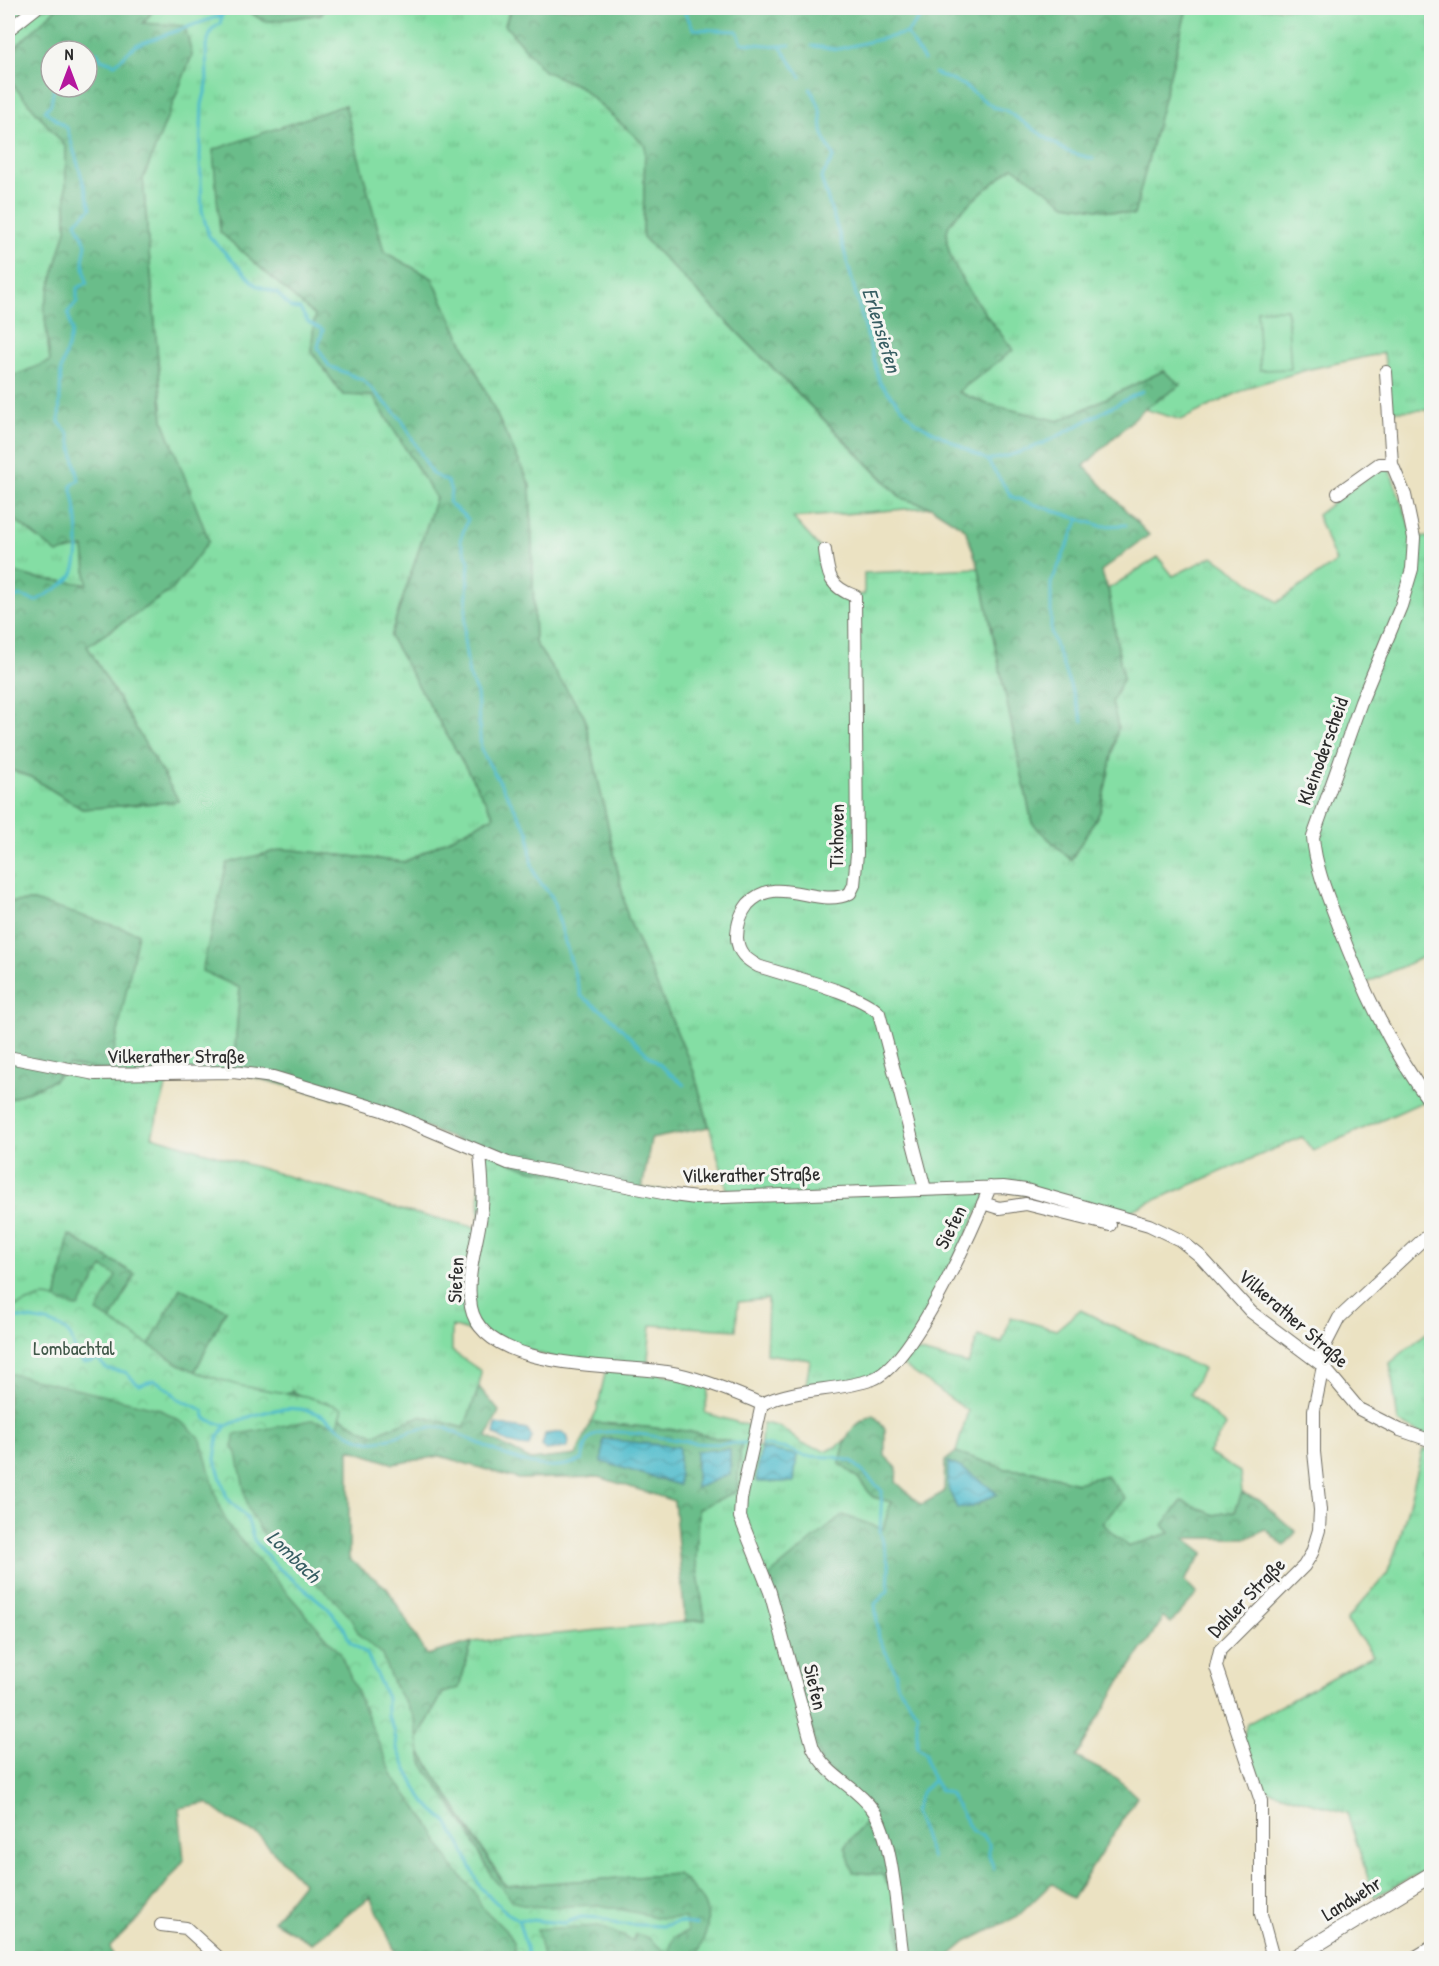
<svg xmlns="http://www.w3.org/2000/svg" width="1439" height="1966" viewBox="0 0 1439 1966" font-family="'Patrick Hand',sans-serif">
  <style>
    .grass { fill: url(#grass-tufts); stroke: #588468; stroke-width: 1.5; fill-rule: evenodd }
    .forest { fill: url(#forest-crowns); stroke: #4b745a; stroke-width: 1.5; fill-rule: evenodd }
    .park { fill: url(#park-crowns); stroke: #588468; stroke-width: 1.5 }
    .pitch { fill: #84dea4; stroke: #588468; stroke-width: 1.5 }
    .water { fill: url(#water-waves); stroke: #3e747c; stroke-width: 1.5 }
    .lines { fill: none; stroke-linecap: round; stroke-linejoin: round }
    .stream { stroke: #50bccc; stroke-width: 3 }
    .minor-casing { stroke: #6e6b60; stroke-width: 14 }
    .major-casing { stroke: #6e6b60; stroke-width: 17 }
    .minor { stroke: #fff; stroke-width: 12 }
    .major { stroke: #fff; stroke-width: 15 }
    .labels { text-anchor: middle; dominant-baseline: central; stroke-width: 6; stroke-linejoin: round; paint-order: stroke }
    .street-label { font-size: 20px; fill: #2b2b2b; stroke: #f6f6f2 }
    .park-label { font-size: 20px; fill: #415849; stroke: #f6f6f2 }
    .water-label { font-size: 21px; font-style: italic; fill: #385e63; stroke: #f6f6f2 }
  </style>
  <defs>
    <pattern id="grass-tufts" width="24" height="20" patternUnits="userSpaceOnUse" patternTransform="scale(1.5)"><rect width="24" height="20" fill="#84dea4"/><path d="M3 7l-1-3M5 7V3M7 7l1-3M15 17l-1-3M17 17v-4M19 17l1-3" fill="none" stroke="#72bf8d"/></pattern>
    <pattern id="forest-crowns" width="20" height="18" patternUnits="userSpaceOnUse" patternTransform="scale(1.5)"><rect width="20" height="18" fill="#6bbd8a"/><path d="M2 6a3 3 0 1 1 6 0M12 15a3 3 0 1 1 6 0" fill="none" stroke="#589a71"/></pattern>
    <pattern id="park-crowns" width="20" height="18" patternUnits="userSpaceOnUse" patternTransform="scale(1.5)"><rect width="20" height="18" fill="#84dea4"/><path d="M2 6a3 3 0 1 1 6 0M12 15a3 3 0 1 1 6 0" fill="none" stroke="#72bf8d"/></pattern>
    <pattern id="water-waves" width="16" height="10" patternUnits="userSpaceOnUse" patternTransform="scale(1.5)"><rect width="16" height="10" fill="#50bccc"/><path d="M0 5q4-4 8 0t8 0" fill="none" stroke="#4399a6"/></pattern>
  </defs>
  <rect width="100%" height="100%" fill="#f6f6f2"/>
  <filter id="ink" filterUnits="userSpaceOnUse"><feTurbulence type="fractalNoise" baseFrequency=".0167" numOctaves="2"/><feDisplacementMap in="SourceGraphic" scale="12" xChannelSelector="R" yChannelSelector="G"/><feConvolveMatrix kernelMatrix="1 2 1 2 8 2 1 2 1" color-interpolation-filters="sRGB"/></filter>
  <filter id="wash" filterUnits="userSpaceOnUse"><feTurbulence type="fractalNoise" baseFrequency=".008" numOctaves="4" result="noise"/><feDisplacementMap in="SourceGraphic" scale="24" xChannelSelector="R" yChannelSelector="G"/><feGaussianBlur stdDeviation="1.35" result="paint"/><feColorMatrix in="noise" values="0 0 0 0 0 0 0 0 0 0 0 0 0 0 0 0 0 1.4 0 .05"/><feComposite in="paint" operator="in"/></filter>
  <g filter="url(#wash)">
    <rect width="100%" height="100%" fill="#ebe2c2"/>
    <path class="grass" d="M 8,8 L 57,8 L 8,54 Z
      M 155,8 L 243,8 L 265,22 L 322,14 L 325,8 L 510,8 L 505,25 L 544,71 L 579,86 L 645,145 L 643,237 L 901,498 L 931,507 L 793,518 L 820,548 L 836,593 L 864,595 L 864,573 L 979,568 L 1032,823 L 1070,859 L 1100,812 L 1118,727 L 1111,702 L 1123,679 L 1108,589 L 1158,557 L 1173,576 L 1213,556 L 1278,602 L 1336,562 L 1317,515 L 1387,462 L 1414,538 L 1431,537 L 1431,973 L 1425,956 L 1362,985 L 1427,1100 L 1313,1151 L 1302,1137 L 1118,1216 L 991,1187 L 908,1349 L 968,1364 L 978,1336 L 1002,1343 L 1011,1317 L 1056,1330 L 1080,1310 L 1203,1369 L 1190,1394 L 1226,1426 L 1208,1453 L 1240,1472 L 1242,1493 L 1235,1511 L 1214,1515 L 1182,1502 L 1170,1533 L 1128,1547 L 1102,1523 L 1077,1483 L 1033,1471 L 1006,1469 L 956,1452 L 968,1411 L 897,1361 L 883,1373 L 805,1391 L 810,1360 L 766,1354 L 768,1299 L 738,1302 L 736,1330 L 651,1325 L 647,1370 L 709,1385 L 705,1413 L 757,1428 L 754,1447 L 760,1447 L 763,1423 L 781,1427 L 802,1444 L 828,1451 L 845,1441 L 840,1464 L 858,1478 L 873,1497 L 891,1502 L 883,1529 L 874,1812 L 883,1874 L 894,1895 L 903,1958 L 695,1958 L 698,1956 L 678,1874 L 506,1886 L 415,1744 L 443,1693 L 459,1688 L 472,1642 L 705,1620 L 696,1561 L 698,1508 L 737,1491 L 741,1444 L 687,1431 L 591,1422 L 597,1410 L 606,1369 L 557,1359 L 452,1326 L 452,1351 L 481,1371 L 479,1387 L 465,1428 L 420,1416 L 373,1435 L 292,1391 L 219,1416 L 183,1395 L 226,1310 L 138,1366 L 98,1345 L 69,1236 L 53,1316 L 8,1308 L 8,1100 L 54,1080 L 34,901 L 8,902 L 8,769 L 31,777 L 82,809 L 179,801 L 87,646 L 173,589 L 208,541 L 163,420 L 143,179 L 192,55 L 143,24 ZM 344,105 L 384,252 L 432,278 L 530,485 L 535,643 L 584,715 L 628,918 L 694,1072 L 729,1196 L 619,1186 L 480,1152 L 479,1228 L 408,1212 L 152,1136 L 170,1073 L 233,1072 L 240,988 L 283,849 L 405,862 L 494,816 L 390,637 L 436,498 L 373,396 L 343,395 L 311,351 L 315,316 L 220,232 Z
      M 1187,8 L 1431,8 L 1431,425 L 1428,410 L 1389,411 L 1384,353 L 1310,369 L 1252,386 L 1181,420 L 1144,409 L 1180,385 L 1163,371 L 1059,421 L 987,404 L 958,392 L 1013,350 C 996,326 929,251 951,222 C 966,203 994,183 1013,166 L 1066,204 L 1134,215 Z
      M 8,79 L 66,147 L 66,230 L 44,308 L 50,361 L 16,376 L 8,373 Z
      M 8,514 L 57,553 L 84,546 L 87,585 L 35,578 L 8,570 Z
      M 1431,1329 L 1431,1435 L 1423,1435 L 1398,1422 L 1390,1363 Z
      M 1423,1449 L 1431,1452 L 1431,1868 L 1374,1897 L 1347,1813 L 1257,1787 L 1241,1743 L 1247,1724 L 1373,1655 L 1346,1620 L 1387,1574 L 1400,1538 Z"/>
    <path class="forest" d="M 57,8 L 155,8 L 143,23 L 185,26 L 192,55 L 143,179 L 163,420 L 209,541 L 173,589 L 87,646 L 179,801 L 82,809 L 31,777 L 8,769 L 8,570 L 35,578 L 87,584 L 84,547 L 57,553 L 8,514 L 8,373 L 16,375 L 50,361 L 44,308 L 66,230 L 66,147 L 8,79 L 8,54 ZM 51,51 L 87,51 L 87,87 L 51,87 Z
      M 243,8 L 325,8 L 322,14 L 265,22 Z
      M 511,8 L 1187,8 L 1134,215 L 1066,204 L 1013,167 C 996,182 964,205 951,222 C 929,252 996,326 1013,350 L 958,392 L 987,404 L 1059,421 L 1163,371 L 1181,385 L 1144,409 L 1084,466 L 1149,535 L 1101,571 L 1108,589 L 1123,679 L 1112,702 L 1118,727 L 1100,812 L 1071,860 L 1032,823 L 979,568 L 965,529 L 931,507 L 902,498 L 643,237 L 645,145 L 579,86 L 544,71 L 505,25 Z
      M 345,105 L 384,252 L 432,278 L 530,485 L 535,643 L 584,715 L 628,918 L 694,1072 L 709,1127 L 651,1139 L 642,1190 L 528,1169 L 382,1110 L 233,1072 L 240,988 L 202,971 L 227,863 L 283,849 L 405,862 L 494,816 L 390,637 L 436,498 L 373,396 L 343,395 L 311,351 L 315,316 L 220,232 L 213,150 Z
      M 34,901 L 138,933 L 110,1071 L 69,1065 L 54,1080 L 8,1100 L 8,902 Z
      M 69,1235 L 135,1274 L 99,1345 L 138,1366 L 180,1288 L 226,1310 L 183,1395 L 219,1416 L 292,1391 L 373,1435 L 420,1416 L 464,1428 L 479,1387 L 499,1411 L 487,1437 L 531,1460 L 576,1455 L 591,1422 L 687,1431 L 741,1444 L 737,1491 L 698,1509 L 696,1561 L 705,1620 L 685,1621 L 674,1501 L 599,1477 L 518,1479 L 440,1456 L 394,1464 L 349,1449 L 349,1559 L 387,1588 L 427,1655 L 472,1642 L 459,1688 L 443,1693 L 415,1744 L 505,1886 L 678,1874 C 700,1895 716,1909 703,1941 C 701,1947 699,1953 695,1958 L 398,1958 L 370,1897 L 312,1943 L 273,1921 L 303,1883 L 258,1835 L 233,1822 L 207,1803 L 179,1808 L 184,1860 L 141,1916 L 110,1947 L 114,1958 L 8,1958 L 8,1308 L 53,1316 Z
      M 874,1415 L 885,1429 L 885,1456 L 897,1468 L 896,1482 L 921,1505 L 944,1492 L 945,1461 L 956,1452 L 1006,1469 L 1033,1471 L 1076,1483 L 1106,1475 L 1125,1498 L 1102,1523 L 1128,1547 L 1170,1533 L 1163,1525 L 1182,1501 L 1214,1515 L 1235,1511 L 1242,1493 L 1259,1500 L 1296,1532 L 1284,1546 L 1265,1529 L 1248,1538 L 1185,1538 L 1204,1553 L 1184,1581 L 1197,1594 L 1171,1623 L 1162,1616 L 1161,1622 L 1119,1683 L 1076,1757 L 1117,1778 L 1137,1797 L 1072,1899 L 1052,1883 L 1018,1916 L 966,1942 L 947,1958 L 903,1958 L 894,1895 L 883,1875 L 853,1872 L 845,1846 L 874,1812 L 822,1764 L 770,1592 L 770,1575 L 843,1515 L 883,1529 L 891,1502 L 873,1497 L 858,1478 L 840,1464 C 845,1438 848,1425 874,1415 Z"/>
    <path class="park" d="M 103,1267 L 116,1276 L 97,1312 L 179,1364 L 199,1373 L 241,1386 L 305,1396 L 343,1408 L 338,1425 L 312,1420 L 234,1435 L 233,1447 L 237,1453 L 248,1509 L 262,1533 L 275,1548 L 332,1597 L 349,1616 L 360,1636 L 381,1653 L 394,1686 L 414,1717 L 422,1763 L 468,1831 L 492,1877 L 513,1901 L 522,1905 L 546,1907 L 599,1905 L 661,1918 L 685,1918 L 687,1932 L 674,1937 L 668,1953 C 654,1947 656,1938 636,1934 L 633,1941 L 599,1926 L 537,1929 L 543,1958 L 514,1958 L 514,1942 L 509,1934 L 482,1907 L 474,1891 L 452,1866 L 430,1826 L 393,1776 L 340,1653 L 230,1528 L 220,1509 L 201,1440 L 189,1427 L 160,1409 L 8,1373 L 8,1308 C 22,1307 37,1294 51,1298 C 63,1300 64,1307 79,1307 Z"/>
    <path class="pitch" d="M 1287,309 L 1291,369 L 1260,370 L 1257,310 Z"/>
    <path class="water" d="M 496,1424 L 527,1430 L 532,1437 L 529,1446 C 517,1449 504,1441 494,1434 Z
      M 562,1432 L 567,1435 L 569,1442 L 566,1448 L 546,1450 L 542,1446 L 545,1434 Z
      M 603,1439 L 679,1447 L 679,1485 L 602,1462 Z
      M 761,1448 L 797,1455 L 794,1482 L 758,1482 L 756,1479 Z
      M 730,1449 L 730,1474 L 696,1488 L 696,1451 Z
      M 948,1462 C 960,1465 988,1485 997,1494 L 972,1507 L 957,1508 L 948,1488 Z"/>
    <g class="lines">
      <path class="stream" d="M 682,8 L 694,29 L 737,31 L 742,43 L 780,46 L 801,77
        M 222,15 L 220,24 L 212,29 L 206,45 L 207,85 L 202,104 L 200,156 L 202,211 L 209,236 L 256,285 L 277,293 L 291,308 L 300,309 L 308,322 L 323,330 L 318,347 L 329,366 L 363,380 L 402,420 L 432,474 L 447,481 L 451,491 L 449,503 L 468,519 L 460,540 L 469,561 L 464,639 L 469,675 L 477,694 L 481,750 L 529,833 L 531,861 L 536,877 L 552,897 L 581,996 L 607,1014 L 647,1054 L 684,1085
        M 907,34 L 924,60
        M 780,46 L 790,45
        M 812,46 L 838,49 L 907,33 L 928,8
        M 87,54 L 97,52 L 101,59 L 115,64 L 136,45 L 222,15 L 230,8
        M 934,73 L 963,85 L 993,107 L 1005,110 L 1066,151 L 1093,159
        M 810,89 C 821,105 821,112 822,130 C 823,138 831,150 834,157 L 821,178 L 842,243 L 880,383 L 915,422 L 987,460 L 1012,497 L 1079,519 L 1051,583 L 1051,633 L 1083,721
        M 987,460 C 1043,453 1092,414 1143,391
        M 1079,519 L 1101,526 L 1126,525
        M 8,600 L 20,596 L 36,601 C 46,594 63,587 71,577 C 83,560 77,506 71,486 L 79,480 L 69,434 L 59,422 L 61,369 L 72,332 L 68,312 L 77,302 L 77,288 L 87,283 L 83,261 L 86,244 L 76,222 L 91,208 L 67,128 L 45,111 L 51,104 L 54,87
        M 8,1317 C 26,1319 64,1319 72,1340 C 76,1350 73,1356 84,1363 L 98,1360 L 107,1369 L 125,1372 L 139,1385 L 155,1380 L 170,1390 L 177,1398 L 203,1410 L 206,1419 L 226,1426 L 218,1437 L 215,1460 L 227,1498 L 247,1518 L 254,1540 L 276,1566 L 327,1607 L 344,1628 L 350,1642 L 367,1654 L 387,1698 L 387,1715 L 394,1729 L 397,1747 L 407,1770 L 424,1802 L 447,1822 L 460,1843 L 480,1887 L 507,1913 L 518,1919 L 564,1923 L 581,1917 L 601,1918 L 618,1924 L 663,1926 L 679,1922 L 696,1925
        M 226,1426 C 258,1412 298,1398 329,1420 C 341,1428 353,1439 369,1441 C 391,1443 416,1423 445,1428 C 449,1429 454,1432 458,1434 C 497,1450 538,1479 582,1460 C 584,1452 586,1440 594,1435 C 609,1425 676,1441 695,1443 C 711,1445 729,1443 746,1443
        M 762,1445 L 788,1449 L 803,1456 L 834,1457 L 852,1461 L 882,1491 L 880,1531 L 889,1567 L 888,1591 L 875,1604 L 879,1639 L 896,1672 L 896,1683 L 917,1713 L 917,1747 L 926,1753 C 926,1768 932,1778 940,1790 L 949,1793 L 972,1831 L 982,1836 L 989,1844 L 989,1856 L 994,1869
        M 932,1858 L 914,1811 L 921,1793 L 933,1780
        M 518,1919 L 529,1958"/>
    </g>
  </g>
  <g filter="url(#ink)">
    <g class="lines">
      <defs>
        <path id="minor" d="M 8,30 L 36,8
          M 1386,372 L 1392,464 L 1405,495 L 1414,538 L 1412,569 L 1401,606 L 1361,702 L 1313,837 C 1315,865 1327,895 1337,921 C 1361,985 1390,1049 1432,1105
          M 1338,493 L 1379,464 L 1392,464
          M 825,550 C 828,575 829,587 855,596 L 857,854 L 854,885 L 850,893 C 818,910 777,872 748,904 C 740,914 737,925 737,938 C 738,953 746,959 758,966 C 787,976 859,992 879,1013 L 925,1189
          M 8,1057 L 95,1074 L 233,1072 L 273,1077 L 382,1110 L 508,1163 L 673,1195 L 696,1198 L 1003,1187 L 1026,1190 L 1149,1225 L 1180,1240 L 1200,1256 L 1251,1312 L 1323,1366 L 1359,1409 L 1400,1430 L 1432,1441
          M 480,1152 C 481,1170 484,1189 482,1207 C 479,1239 465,1275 471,1307 C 483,1371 617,1364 667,1372 C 699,1377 732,1392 762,1404 C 797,1387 837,1392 873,1379 C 913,1364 973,1229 990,1187
          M 983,1203 L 999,1208 L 1026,1204 L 1110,1225
          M 1317,1361 L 1339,1318 L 1432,1231
          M 762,1404 L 741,1499 L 740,1517 L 770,1592 L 813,1748 C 829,1779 854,1784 873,1810 C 894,1840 897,1920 903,1958
          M 161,1925 L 186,1928 L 219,1958
          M 1273,1958 L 1261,1914 L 1261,1801 L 1216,1667 L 1220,1650 L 1304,1566 L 1312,1553 L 1319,1530 L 1320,1510 L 1314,1452 L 1314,1410 L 1323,1366
          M 1414,1958 L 1432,1947"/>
        <path id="major" d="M 1294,1958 L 1432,1874"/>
      </defs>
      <use href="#minor" class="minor-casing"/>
      <use href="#major" class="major-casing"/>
      <use href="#minor" class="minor"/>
      <use href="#major" class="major"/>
    </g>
  </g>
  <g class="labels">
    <g class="street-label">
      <text transform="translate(1322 751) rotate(-70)">Kleinoderscheid</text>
      <text transform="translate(836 836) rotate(-89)">Tixhoven</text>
      <text x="176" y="1055">Vilkerather Straße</text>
      <text transform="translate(751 1174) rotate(-1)">Vilkerather Straße</text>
      <text transform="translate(950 1227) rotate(-63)">Siefen</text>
      <text transform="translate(455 1280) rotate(-87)">Siefen</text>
      <text transform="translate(1294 1318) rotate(41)">Vilkerather Straße</text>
      <text transform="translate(1246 1597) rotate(-46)">Dahler Straße</text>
      <text transform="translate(816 1687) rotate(77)">Siefen</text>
      <text transform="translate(1351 1898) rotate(-32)">Landwehr</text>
    </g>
    <g class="park-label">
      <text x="74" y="1347">Lombachtal</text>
    </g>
    <g class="water-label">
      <text transform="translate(882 330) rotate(73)">Erlensiefen</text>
      <text transform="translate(294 1556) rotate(44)">Lombach</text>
    </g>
  </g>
  <rect width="1439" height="1966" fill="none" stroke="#f6f6f2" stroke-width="30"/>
  <g transform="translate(69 69)"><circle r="28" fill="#f6f6f2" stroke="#a5a5a2" stroke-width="1.5"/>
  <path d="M0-4.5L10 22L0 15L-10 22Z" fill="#b5179e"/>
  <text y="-9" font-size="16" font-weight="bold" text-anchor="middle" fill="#2b2b2b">N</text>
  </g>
</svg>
